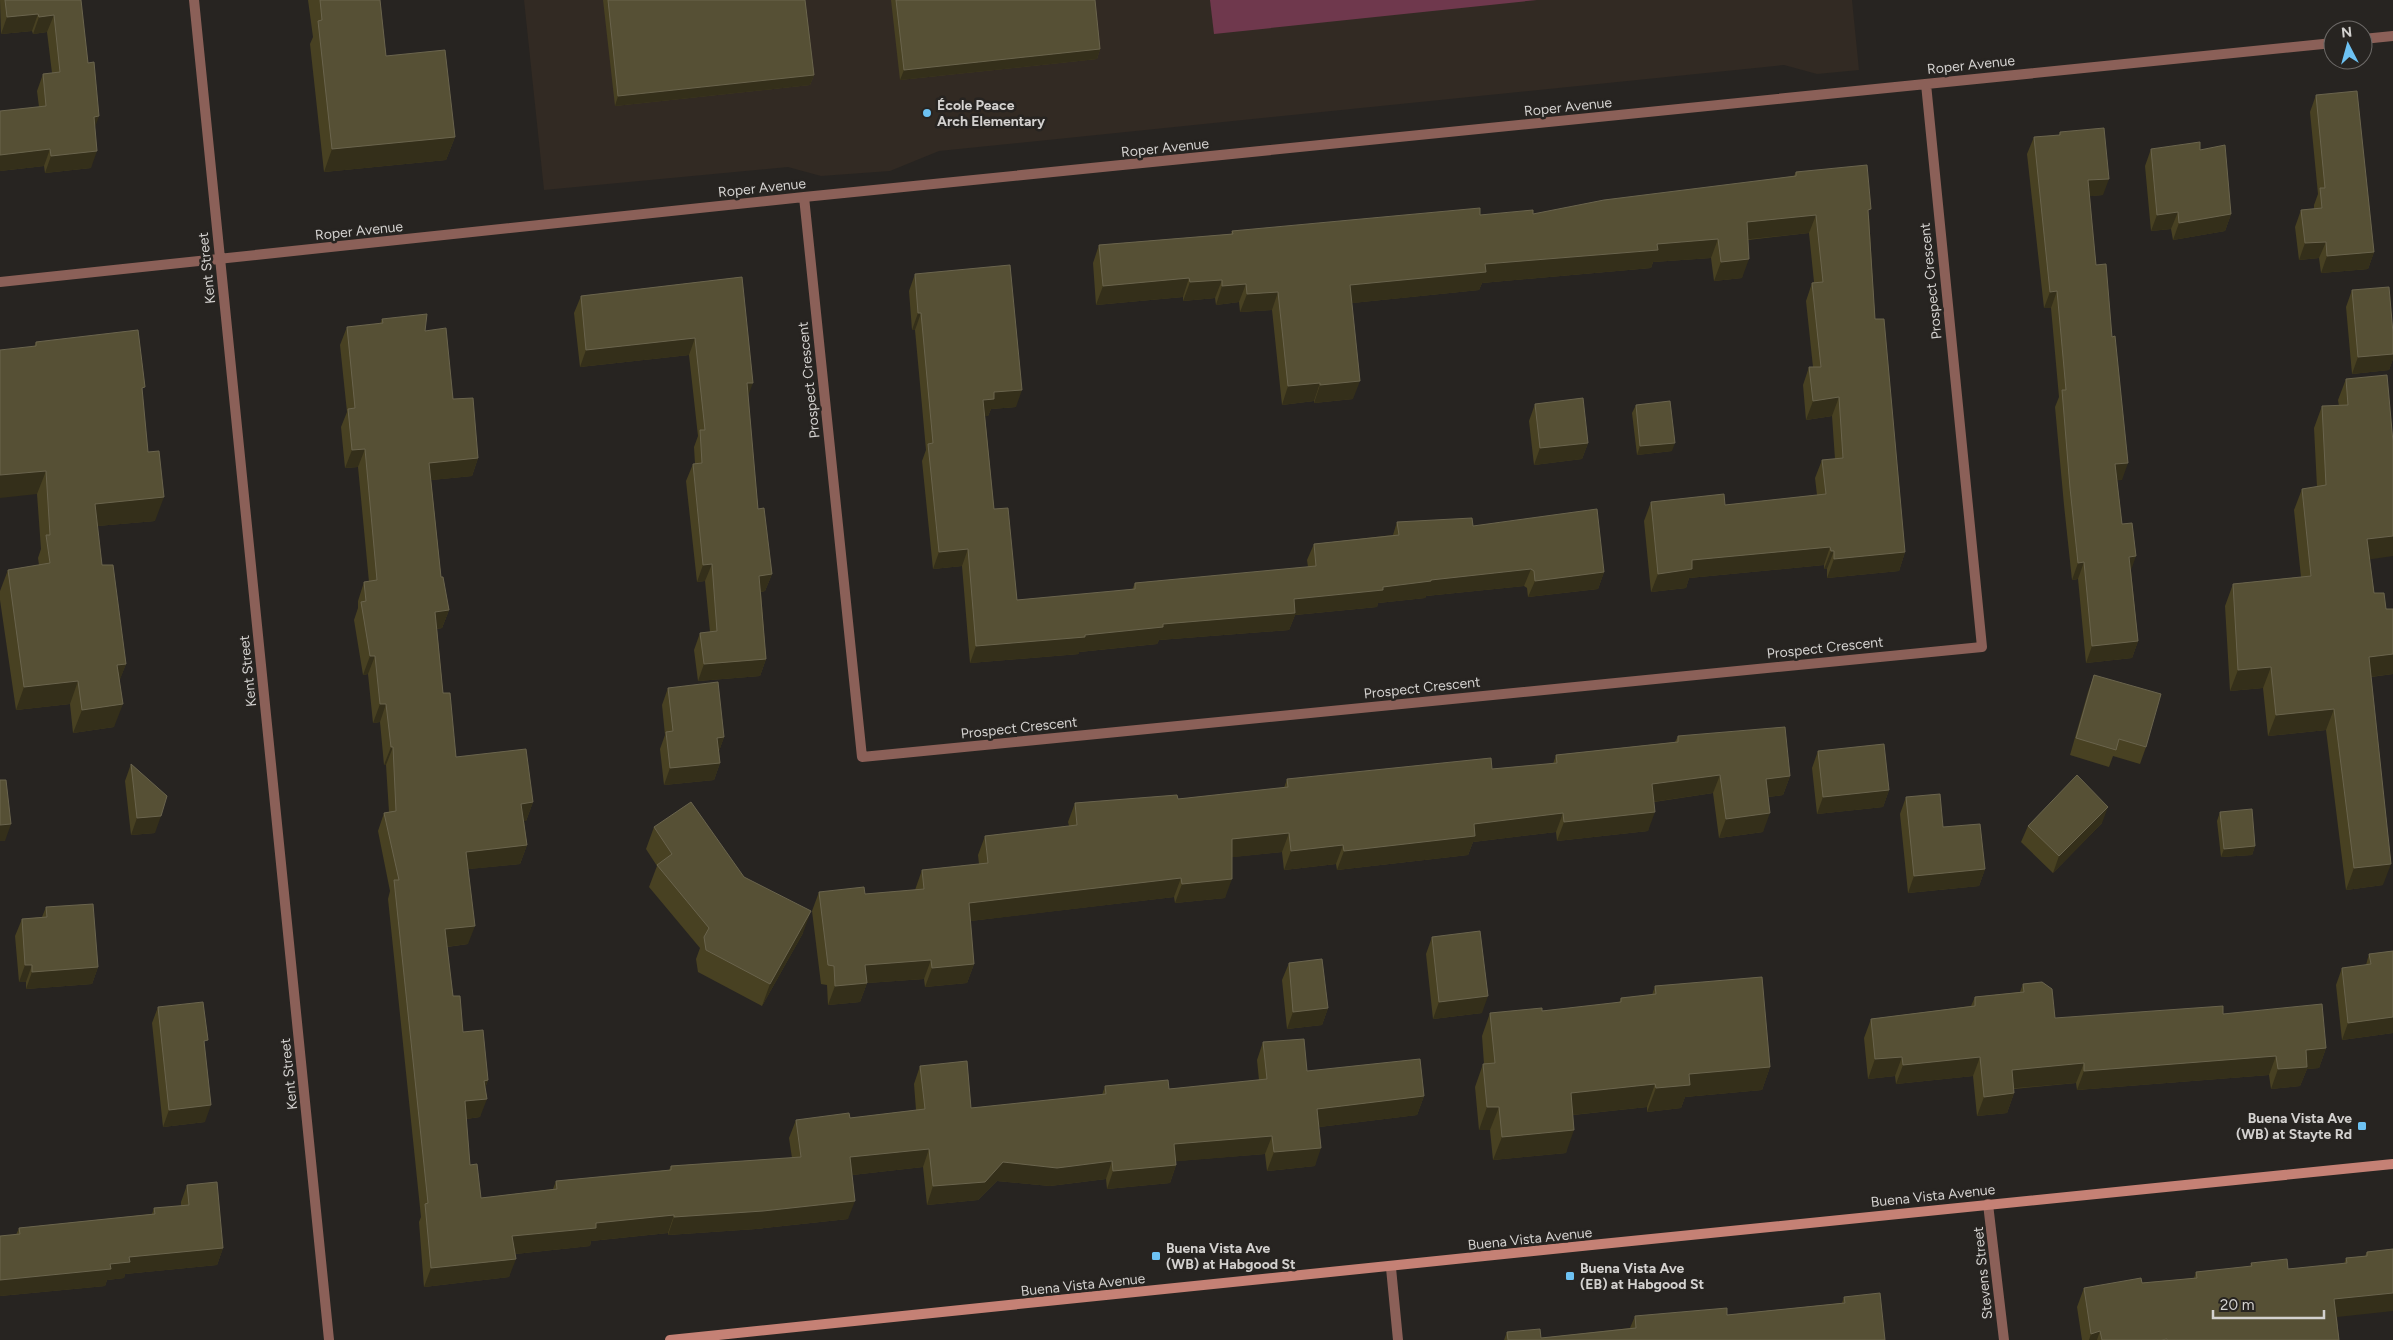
<svg xmlns="http://www.w3.org/2000/svg" width="2393" height="1340" viewBox="0 0 2393 1340" font-family="Figtree,sans-serif">
<style>
.built{fill:#322a23}
.park{fill:#6f384d}
.lines{fill:none;stroke-linecap:round;stroke-linejoin:round}
.street{stroke:#8b6058;stroke-width:10}
.secondary{stroke:#c58175;stroke-width:10}
.wall{fill:#484122}
.shaded-wall{fill:#342f1a}
.building{fill:#565035;stroke:#6a644d}
.poi-dot{fill:#6dc2f3;stroke:#272421;stroke-width:2}
.labels{text-anchor:middle;dominant-baseline:central;stroke-width:5;stroke-linejoin:round;paint-order:stroke}
.street-label{font-size:14px;fill:#d3d1cf;stroke:#272421}
.poi-label{font-size:14px;font-weight:bold;fill:#d3d1cf;stroke:#272421;text-anchor:start}
</style>
<rect width="100%" height="100%" fill="#272421"/>
<!-- built -->
<path class="built" d="M524,0H1852L1859,70L1817,74L1784,65L939,151L890,171L821,176L788,167L544,190Z"/>
<!-- park -->
<path class="park" d="M1210,0H1537L1214,34Z"/>
<g class="lines">
<!-- street -->
<path class="street" d="M194,0L329,1340
M2363,39L2393,36
M804,197L862,757L1982,647L1926,84
M0,282L804,197L2333,43
M1988,1204L2004,1340
M1391,1268L1398,1340"/>
<!-- secondary -->
<path class="secondary" d="M670,1340C1245,1282 1818,1220 2393,1164"/>
</g>
<!-- wall -->
<path class="wall" d="M0,0H81L95,127L91,168L45,173L44,166L0,171V111L39,107L37,91L43,74L52,73L47,32L33,34L32,31L1,34Z
M308,0H380L386,56L455,137L446,160L324,172L310,44L313,37Z
M603,0H805L814,75L810,85L615,106Z
M891,0H1095L1100,49L1097,59L900,80Z
M2316,95L2374,252L2368,269L2321,273L2319,258L2299,260L2295,227L2301,210L2314,209V205L2318,194L2310,112Z
M2060,132L2103,195L2089,196L2096,265L2122,480H2117L2122,524L2131,570L2138,641L2132,658L2086,663L2078,579L2072,580L2064,505L2055,407L2059,397L2051,308H2044L2027,154L2034,137L2059,135Z
M2151,149L2200,150L2231,214L2225,231L2173,240L2171,229L2151,231L2145,166Z
M1796,172L1869,216L1875,319L1905,552L1899,571L1827,578V569H1824V565L1689,578L1686,588L1651,592L1644,521L1651,502L1725,505L1817,495L1815,478L1822,460L1835,459L1832,416L1806,420L1803,385L1809,367H1813L1806,301L1812,283L1814,282L1809,233L1748,240L1742,278L1714,281L1711,258L1653,262L1651,268L1482,283L1479,290L1352,303L1353,399L1314,403V401L1282,405L1272,310L1240,312L1239,302L1216,305L1215,298L1183,301V297L1096,305L1093,263L1099,245L1231,234L1232,231L1480,215L1533,214L1794,176Z
M915,274L1016,407L991,409L988,416H985L994,509L1017,600L1132,590L1135,583L1308,567L1307,560L1314,544L1393,535L1397,522L1473,526L1604,572L1598,589L1528,597L1527,588L1524,586L1426,596L1425,598L1378,603L1377,607L1295,615L1289,630L1159,640L1157,644L1079,652V654L970,663L962,566L933,569L922,461L926,450L920,384L915,330H912L909,291Z
M742,277L748,398L758,509L772,574L765,591L761,592L766,659L760,676L698,681L694,650L700,633L710,632L705,581L697,582L686,481L693,464H695L694,447L698,436L689,355L580,367L574,313L581,296Z
M2352,290L2393,333V359L2389,370L2352,374L2346,307Z
M382,319L425,331L478,458L472,476L431,480L441,577L449,610L442,628L437,629L443,693L456,757L533,802L526,821H524L527,845L520,864L468,869V944L447,947L453,996L463,1032L488,1080L485,1088L480,1117L466,1119L470,1165L481,1198L553,1189L556,1181L669,1170L671,1166L792,1158L789,1138L796,1120L850,1118L916,1110L914,1084L920,1066L971,1108L1102,1095L1105,1086L1169,1089L1259,1080L1257,1060L1263,1042L1307,1071L1424,1096L1417,1115L1319,1127L1315,1166L1267,1171L1265,1154L1176,1161V1165L1170,1183L1107,1189L1106,1179L1050,1186L997,1181L978,1200L927,1205L923,1167L852,1175L848,1219L756,1229L668,1235V1233L591,1241L590,1246L515,1254L509,1277L424,1287L419,1222L421,1217L388,899L390,891L378,831L384,813L389,812L386,765H384L380,722L373,723L368,674L363,675L354,620L358,608V601L364,582H369L358,467L345,468L341,427L347,412L340,345L347,327L380,324Z
M36,342L142,394L155,521L97,526L102,565L126,664L119,681L114,727L73,733L70,704L16,710L0,600V591L8,570L39,565L38,558L41,549L37,494L34,347Z
M2346,379L2374,593L2386,609H2393V674L2371,677L2383,885L2346,890L2326,730L2268,736L2263,688L2230,691L2225,606L2233,584L2301,577L2294,510L2302,489L2317,487L2314,428L2322,406H2339L2338,400Z
M1535,404L1588,443L1582,459L1534,465L1529,421Z
M1636,405L1672,451L1637,455L1632,413Z
M2094,675L2146,747L2140,764L2113,756L2109,767L2070,755L2088,692Z
M668,688L724,737L719,751L720,763L714,780L664,785L660,749L665,735L662,705Z
M1678,736L1790,776L1783,795L1768,797L1763,832L1719,838L1713,793L1654,802L1648,831L1557,841L1556,832L1473,842L1468,855L1337,870L1336,864L1284,870L1282,852L1232,857L1225,898L1175,903L1174,897L970,921L974,964L967,983L925,987L924,979L867,983L860,1002L828,1005L827,985L821,984L812,911L819,892L865,894L915,890L922,870L979,864L978,855L985,836L1069,826L1068,822L1075,803L1178,799L1284,788L1287,779L1492,769L1553,764L1556,755L1675,742Z
M1818,751L1889,790L1883,807L1817,814L1812,768Z
M131,764L155,833L131,835L125,781Z
M1906,797L1943,827L1985,869L1979,886L1908,893L1900,814Z
M2220,812L2255,846L2252,855L2221,857L2217,821Z
M2102,823L2053,873L2021,842L2028,826Z
M654,827L744,877L803,933L762,1006L698,972L696,959L700,948L649,887L657,866L646,849Z
M46,907L98,967L92,984L26,989V982H19L15,936L22,919L42,917Z
M1432,937L1482,1013L1433,1019L1426,954Z
M2393,951V1033L2342,1040L2336,985L2342,968L2366,965L2369,954Z
M1289,963L1328,1008L1322,1025L1287,1029L1282,980Z
M2023,984L2055,1018L2223,1014L2326,1048L2319,1068L2307,1069L2300,1086L2271,1089L2269,1075L2077,1090L2076,1083L2014,1089V1093L2007,1113L1977,1116L1973,1076L1896,1084L1895,1076L1868,1079L1864,1038L1871,1019L1971,1006L1975,997L2020,992Z
M1655,986L1770,1067L1762,1090L1685,1097L1681,1108L1647,1112V1107L1573,1115L1566,1153L1493,1160L1490,1130H1479L1475,1087L1483,1064H1484L1482,1036L1490,1013L1542,1011L1619,1003L1621,998L1652,995Z
M158,1007L205,1047V1122L163,1127L152,1023Z
M187,1185L223,1248L217,1265L125,1274L124,1278L107,1280L105,1286L0,1296V1236L16,1235L19,1228L152,1214L154,1208L181,1206V1202Z
M2393,1249L2337,1317L2339,1340H2082L2077,1307L2084,1288L2194,1278L2196,1272L2250,1267L2251,1263L2288,1269L2344,1264L2346,1258L2365,1256L2367,1252Z
M1844,1297L1885,1340H1504L1507,1332L1541,1338L1630,1328L1635,1316L1727,1315L1842,1303Z"/>
<!-- shaded-wall -->
<path class="shaded-wall" d="M38,14L32,31L1,34L7,17Z
M54,15L47,32L33,34L39,17Z
M1100,49L1097,59L900,80L904,70Z
M814,75L810,85L615,106L618,96Z
M99,116L93,133L94,117Z
M455,137L446,160L324,172L332,149Z
M50,149L44,166L0,171V155Z
M97,151L91,168L45,173L51,156Z
M2109,179L2103,195L2082,197L2088,180Z
M2178,212L2171,229L2151,231L2157,215Z
M2231,214L2225,231L2173,240L2179,223Z
M1816,215L1809,233L1740,240L1747,222Z
M1718,239L1711,258L1653,262L1651,268L1482,283L1479,290L1343,304L1350,285L1485,264L1657,244Z
M2326,242L2319,258L2299,260L2305,243Z
M2374,252L2368,269L2321,273L2327,256Z
M1749,259L1742,278L1714,281L1721,262Z
M1189,278L1183,297L1096,305L1103,286Z
M1222,280L1215,298L1183,301L1190,282Z
M1246,284L1239,302L1216,305L1222,286Z
M2057,291L2051,308H2044L2050,292Z
M1278,292L1272,310L1240,312L1247,294Z
M918,313H921L915,330H912Z
M695,338L689,355L580,367L586,350Z
M2393,354V359L2389,370L2352,374L2358,357Z
M1360,381L1353,399L1314,403L1320,385Z
M747,383H753L747,399Z
M1320,383L1314,401L1282,405L1288,386Z
M1022,390L1016,407L991,409L988,416L977,417L983,400L994,392Z
M1839,397L1832,416L1806,420L1813,401Z
M1588,443L1582,459L1534,465L1540,448Z
M1675,443L1672,451L1637,455L1640,446Z
M365,449L358,467L345,468L352,450Z
M478,458L472,476L422,481L429,463Z
M2128,463L2122,480L2109,481L2115,464Z
M46,471L37,494L0,498V475Z
M164,497L155,521L86,527L95,504Z
M2393,536V556L2359,561L2367,539Z
M1830,547L1824,565L1689,578L1686,588L1651,592L1658,574L1692,560Z
M968,549L962,566L933,569L939,552Z
M1831,551H1834L1827,569H1824Z
M1905,552L1899,571L1827,578L1834,559Z
M2136,556L2130,573L2129,557Z
M2084,562L2078,579L2072,580L2078,563Z
M712,564L705,581L697,582L703,565Z
M1531,569L1524,586L1426,596L1425,598L1378,603L1377,607L1295,615L1289,630L1159,640L1157,644L1079,652V654L970,663L976,646L1163,624L1294,599L1431,580Z
M1604,572L1598,589L1528,597L1535,581Z
M772,574L765,591L753,593L759,576Z
M449,610L442,628L428,630L435,612Z
M2138,641L2132,658L2086,663L2092,646Z
M2393,654V674L2361,678L2369,657Z
M370,656H375L368,674L363,675Z
M766,659L760,676L698,681L704,664Z
M126,664L117,687V665Z
M2271,667L2263,688L2230,691L2238,670Z
M78,681L70,704L16,710L24,687Z
M123,704L114,727L73,733L82,710Z
M380,704H386L380,722L373,723Z
M2334,709L2326,730L2268,736L2276,715Z
M724,737L718,754L717,738Z
M391,747H393L386,765H384Z
M720,763L714,780L664,785L670,768Z
M1720,775L1713,793L1645,803L1652,784Z
M1790,776L1783,795L1759,798L1766,779Z
M1889,790L1883,807L1817,814L1823,797Z
M533,802L526,821L514,822L521,804Z
M2108,807L2102,823L2053,873L2059,856Z
M1655,812L1648,831L1557,841L1564,822Z
M1563,813L1556,832L1473,842L1468,855L1337,870L1344,851L1474,824Z
M1770,813L1763,832L1719,838L1726,819Z
M161,816L155,833L131,835L137,818Z
M11,824L5,841H0V825Z
M1289,833L1282,852L1225,858L1232,839Z
M527,845L520,864L460,870L466,852Z
M1343,845L1336,864L1284,870L1291,851Z
M2255,846L2252,855L2221,857L2224,849Z
M2391,864L2383,885L2346,890L2354,868Z
M1985,869L1979,886L1908,893L1914,876Z
M1181,878L1174,897L962,922L969,903Z
M1232,879L1225,898L1175,903L1182,884Z
M811,911L803,933L762,1006L770,984Z
M475,926L468,944L438,948L445,929Z
M931,960L924,979L867,983L860,1002L828,1005L835,986L865,965Z
M974,964L967,983L925,987L932,968Z
M25,965H32L26,982H19Z
M98,967L92,984L26,989L32,972Z
M1488,996L1482,1013L1433,1019L1439,1002Z
M1328,1008L1322,1025L1287,1029L1293,1012Z
M2393,1017V1033L2342,1040L2348,1023Z
M2326,1048L2319,1068L2307,1069L2300,1086L2271,1089L2278,1069L2306,1050Z
M2276,1056L2269,1075L2077,1090L2084,1071Z
M1902,1057L1895,1076L1868,1079L1875,1059Z
M1980,1057L1973,1076L1896,1084L1903,1065Z
M2084,1063L2076,1083L2005,1089L2012,1070Z
M1770,1067L1762,1090L1685,1097L1681,1108L1647,1112L1656,1088L1689,1074Z
M488,1080L481,1099L484,1081Z
M1655,1084L1647,1107L1562,1116L1571,1093Z
M2014,1093L2007,1113L1977,1116L1984,1097Z
M1424,1096L1417,1115L1311,1128L1317,1109Z
M487,1099L480,1117L458,1120L465,1101Z
M211,1105L205,1122L163,1127L169,1110Z
M1487,1107H1499L1490,1130H1479Z
M1574,1130L1566,1153L1493,1160L1502,1137Z
M1272,1136L1265,1154L1168,1162L1174,1144Z
M1321,1148L1315,1166L1267,1171L1274,1152Z
M929,1149L923,1167L843,1176L850,1157Z
M1112,1161L1106,1179L1050,1186L997,1181L978,1200L927,1205L933,1186L1003,1162Z
M1176,1165L1170,1183L1107,1189L1113,1171Z
M855,1201L848,1219L756,1229L668,1235L674,1217Z
M674,1215L668,1233L591,1241L590,1246L506,1255L512,1236L596,1223Z
M223,1248L217,1265L125,1274L124,1278L107,1280L105,1286L0,1296V1280L110,1264L129,1257Z
M516,1259L509,1277L424,1287L431,1268Z
M2393,1293V1311L2328,1318L2334,1299Z
M2100,1331L2097,1340H2089L2091,1334Z"/>
<!-- building -->
<path class="building" d="M5,0H81L88,63L94,62L99,116L94,117L97,151L51,156L50,149L0,155V111L46,106L43,74L60,72L54,15L39,17L38,14L7,17Z
M320,0H380L386,56L445,50L455,137L332,149L318,21L322,20Z
M608,0H805L814,75L618,96Z
M896,0H1095L1100,49L904,70Z
M2357,91L2374,252L2327,256L2326,242L2305,243L2301,210L2322,208L2320,188H2325L2316,95Z
M2104,128L2109,179L2088,180L2096,265L2106,264L2112,337L2115,336L2128,463L2115,464L2122,524L2132,523L2136,556L2129,557L2138,641L2092,646L2084,562L2078,563L2070,488L2062,390H2066L2057,291L2050,292L2034,137L2060,135V132Z
M2200,142V150L2225,145L2231,214L2179,223L2178,212L2157,215L2151,149Z
M1867,165L1871,209L1868,210L1875,319H1884L1905,552L1834,559V551H1831L1830,547L1692,560V569L1658,574L1651,502L1724,494L1725,505L1826,494L1822,460L1843,458L1839,397L1813,401L1809,367H1821L1812,283L1823,282L1816,215L1747,222L1749,259L1721,262L1718,239L1657,244L1658,250L1485,264L1486,272L1350,285L1360,381L1320,385V383L1288,386L1278,292L1247,294L1246,284L1222,286V280L1190,282L1189,278L1103,286L1099,245L1233,234L1232,231L1480,208V215L1533,210V214L1604,200L1796,176V172Z
M1010,265L1022,390L994,392V399L983,400L994,509L1008,508L1017,600L1135,589V583L1316,566L1314,544L1399,535L1397,522L1472,518L1473,526L1597,509L1604,572L1535,581L1534,571L1531,569L1431,580V581L1383,587V590L1294,599L1295,613L1163,624V627L1085,635V637L976,646L968,549L939,552L928,444L933,443L926,367L921,313H918L915,274Z
M742,277L753,383H747L758,509L764,508L772,574L759,576L766,659L704,664L700,633L717,631L712,564L703,565L693,464L702,463L700,430H705L695,338L586,350L581,296Z
M2389,287L2393,333V354L2358,357L2352,290Z
M427,314L425,331L446,328L453,399L473,398L478,458L429,463L441,577H443L449,610L435,612L443,693H450L456,757L526,749L533,802L521,804L527,845L466,852L475,926L445,929L453,996H460L463,1032L483,1030L488,1080L484,1081L487,1099L465,1101L470,1165L477,1164L481,1198L557,1189L556,1181L671,1170V1166L801,1157L796,1120L849,1113L850,1118L925,1109L920,1066L967,1061L971,1108L1106,1094L1105,1086L1168,1080L1169,1089L1267,1079L1263,1042L1304,1039L1307,1071L1420,1059L1424,1096L1317,1109L1321,1148L1274,1152L1272,1136L1174,1144L1176,1165L1113,1171L1112,1161L1057,1168L1003,1162L985,1182L933,1186L929,1149L850,1157L855,1201L763,1211L674,1217V1215L596,1223V1228L512,1236L516,1259L431,1268L425,1204L428,1203L394,880H399L384,813L396,811L393,747H391L386,704H380L375,656H370L361,602L366,601L364,582L377,580L365,449L352,450L348,409L355,408L347,327L383,323L382,319Z
M138,330L145,387L142,388L148,452L159,451L164,497L95,504L102,565H113L126,664L117,665L123,704L82,710L78,681L24,687L8,570L50,563L46,535H50L46,471L0,475V350L36,346V342Z
M2387,375L2393,442V536L2367,539L2374,593H2384L2386,609H2393V654L2369,657L2391,864L2354,868L2334,709L2276,715L2271,667L2238,670L2233,584L2311,576L2302,489L2326,485L2322,406L2348,405L2346,379Z
M1583,398L1588,443L1540,448L1535,404Z
M1670,401L1675,443L1640,446L1636,405Z
M2094,675L2161,694L2146,747L2119,739L2116,750L2076,738Z
M718,682L724,737L717,738L720,763L670,768L666,732L673,731L668,688Z
M1785,727L1790,776L1766,779L1770,813L1726,819L1720,775L1652,784L1655,812L1564,822L1563,813L1474,824L1475,836L1344,851L1343,845L1291,851L1289,833L1232,839V879L1182,884L1181,878L969,903L974,964L932,968L931,960L865,965L867,983L835,986L834,966L828,965L819,892L864,887L865,894L924,889L922,870L988,863L985,836L1077,825L1075,803L1177,795L1178,799L1288,787L1287,779L1491,758L1492,769L1557,763L1556,755L1678,742V736Z
M1884,744L1889,790L1823,797L1818,751Z
M131,764L167,796L161,816L137,818Z
M2077,775L2108,807L2059,856L2028,826Z
M0,780H6L11,824L0,825Z
M1940,794L1943,827L1980,824L1985,869L1914,876L1906,797Z
M691,802L744,877L811,911L770,984L706,950L704,937L709,928L657,865L672,854L654,827Z
M2252,809L2255,846L2224,849L2220,812Z
M93,904L98,967L32,972V965H25L22,919L47,917L46,907Z
M1480,931L1488,996L1439,1002L1432,937Z
M2393,951V1017L2348,1023L2342,968L2371,964L2369,954Z
M1322,959L1328,1008L1293,1012L1289,963Z
M1762,977L1770,1067L1689,1074L1690,1085L1656,1088L1655,1084L1571,1093L1574,1130L1502,1137L1499,1107H1487L1483,1064L1495,1063L1490,1013L1542,1008V1011L1621,1002V998L1656,994L1655,986Z
M2042,982L2052,989L2055,1018L2223,1006V1014L2322,1004L2326,1048L2306,1050L2307,1067L2278,1069L2276,1056L2084,1071V1063L2012,1070L2014,1093L1984,1097L1980,1057L1903,1065L1902,1057L1875,1059L1871,1019L1975,1006V997L2024,992L2023,984Z
M203,1002L208,1040L204,1041L211,1105L169,1110L158,1007Z
M217,1182L223,1248L129,1257L130,1262L110,1264L111,1269L0,1280V1236L20,1234L19,1228L155,1214L154,1208L189,1205L187,1185Z
M2393,1249V1293L2334,1299L2339,1340H2167V1339L2161,1340H2102L2100,1331L2091,1334L2084,1288L2141,1278L2142,1283L2197,1278L2196,1272L2252,1266L2251,1263L2287,1259L2288,1269L2347,1263L2346,1258L2367,1256V1252Z
M1880,1293L1885,1340H1508L1507,1332L1540,1329L1541,1338L1636,1328L1635,1316L1727,1308V1315L1845,1303L1844,1297Z"/>
<!-- markers -->
<g class="poi-dot">
<circle cx="927" cy="113" r="5"/>
<rect x="2357" y="1121" width="10" height="10" rx="2.5"/>
<rect x="1151" y="1251" width="10" height="10" rx="2.5"/>
<rect x="1565" y="1271" width="10" height="10" rx="2.5"/>
</g>
<g class="labels">
<!-- street labels -->
<g class="street-label">
<text transform="translate(1971 65) rotate(-6)">Roper Avenue</text>
<text transform="translate(1568 107) rotate(-6)">Roper Avenue</text>
<text transform="translate(1165 148) rotate(-6)">Roper Avenue</text>
<text transform="translate(762 188) rotate(-6)">Roper Avenue</text>
<text transform="translate(359 231) rotate(-6)">Roper Avenue</text>
<text transform="translate(207 268) rotate(-96)">Kent Street</text>
<text transform="translate(1931 281) rotate(-96)">Prospect Crescent</text>
<text transform="translate(809 380) rotate(-96)">Prospect Crescent</text>
<text transform="translate(1825 648) rotate(-6)">Prospect Crescent</text>
<text transform="translate(248 671) rotate(-96)">Kent Street</text>
<text transform="translate(1422 688) rotate(-6)">Prospect Crescent</text>
<text transform="translate(1019 728) rotate(-6)">Prospect Crescent</text>
<text transform="translate(289 1074) rotate(-96)">Kent Street</text>
<text transform="translate(1933 1196) rotate(-6)">Buena Vista Avenue</text>
<text transform="translate(1530 1239) rotate(-6)">Buena Vista Avenue</text>
<text transform="translate(1983 1273) rotate(-96)">Stevens Street</text>
<text transform="translate(1083 1285) rotate(-6)">Buena Vista Avenue</text>
</g>
<!-- poi labels -->
<g class="poi-label">
<text x="937" y="105">École Peace<tspan x="937" dy="16">Arch Elementary</tspan></text>
<text x="2352" y="1118" text-anchor="end">Buena Vista Ave<tspan x="2352" dy="16">(WB) at Stayte Rd</tspan></text>
<text x="1166" y="1248">Buena Vista Ave<tspan x="1166" dy="16">(WB) at Habgood St</tspan></text>
<text x="1580" y="1268">Buena Vista Ave<tspan x="1580" dy="16">(EB) at Habgood St</tspan></text>
</g>
</g>
<!-- north arrow -->
<g transform="translate(2348 45) rotate(354)"><circle r="24" fill="#272421" stroke="#6c6967"/>
<path d="M0-4L9 19L0 12L-9 19Z" fill="#6dc2f3"/>
<text y="-8" font-size="14" font-weight="bold" text-anchor="middle" fill="#d3d1cf">N</text>
</g>
<!-- scale -->
<path d="M2213 1310v8h111v-8" fill="none" stroke="#d3d1cf" stroke-width="2.5"/>
<text x="2220" y="1310" font-size="15" fill="#d3d1cf" stroke="#272421" stroke-width="4" paint-order="stroke">20 m</text>
</svg>
